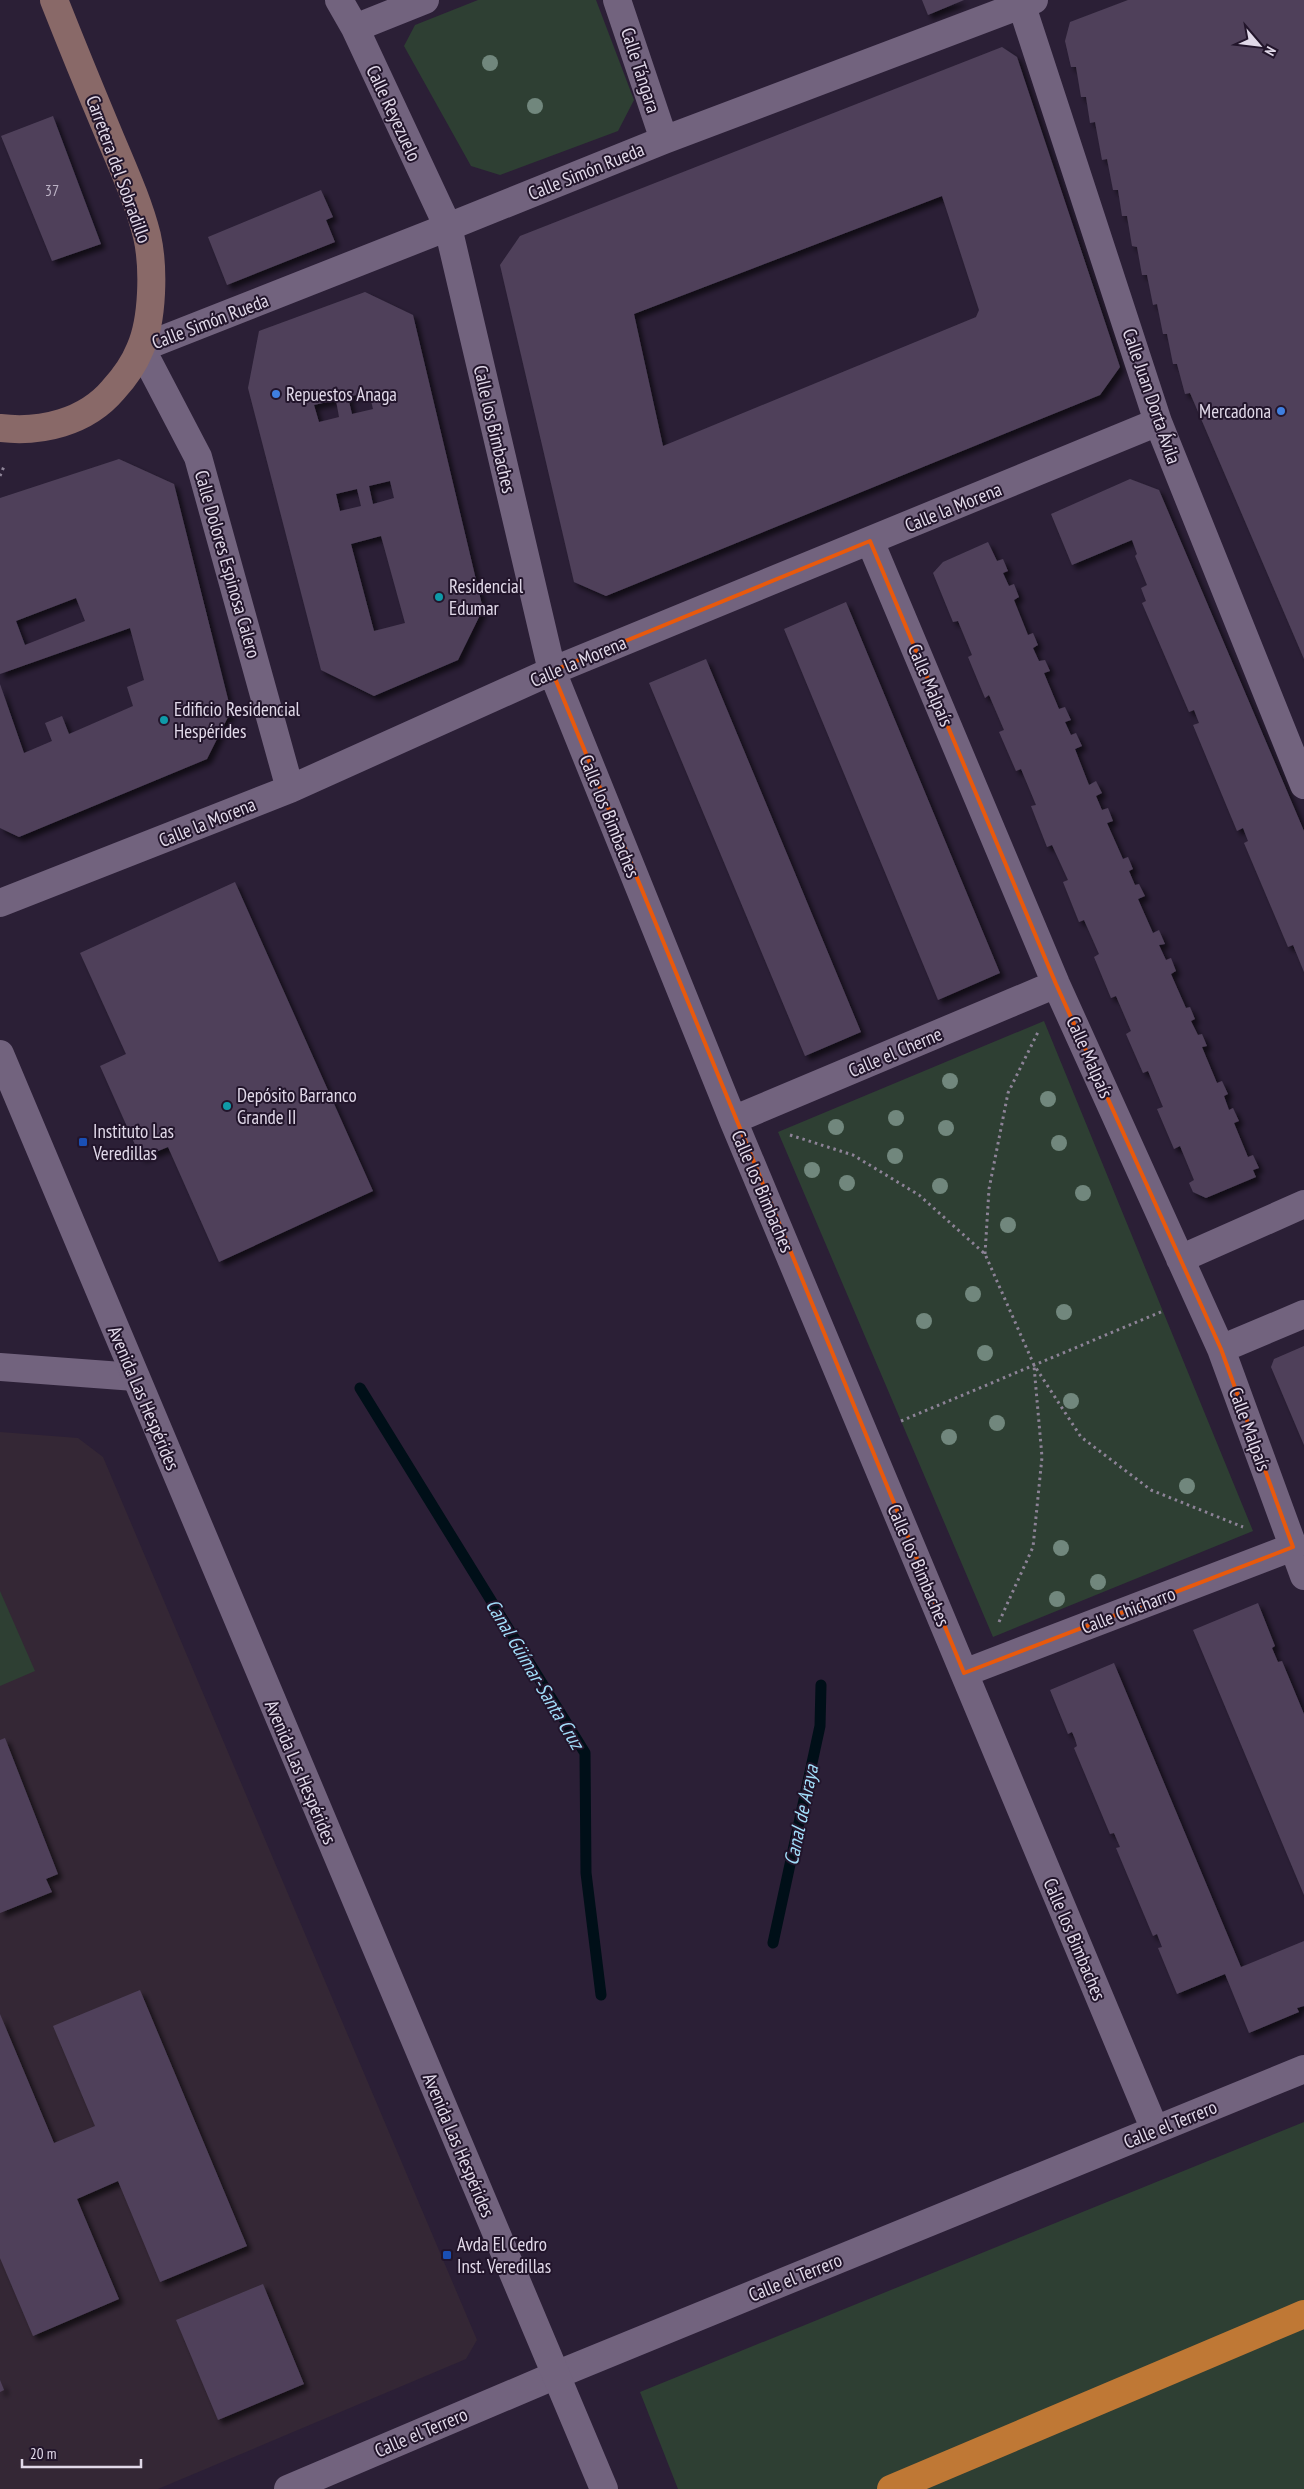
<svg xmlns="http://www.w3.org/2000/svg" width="1304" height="2489" viewBox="0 0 1304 2489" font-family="'PT Sans Narrow',sans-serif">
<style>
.education{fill:#342735}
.green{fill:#2e3f33}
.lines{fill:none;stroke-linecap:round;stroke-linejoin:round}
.stream{stroke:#000f18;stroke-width:11}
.building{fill:#4f415a;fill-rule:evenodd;filter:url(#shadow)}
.path{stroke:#8d8397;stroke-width:3;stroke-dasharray:2.5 4;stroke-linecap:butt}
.minor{stroke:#72637e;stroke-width:28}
.tertiary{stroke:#72637e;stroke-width:28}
.secondary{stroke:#896968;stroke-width:28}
.motorway{stroke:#bf7835;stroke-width:28}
.tree{fill:#71877d}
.marked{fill:none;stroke:#e8590c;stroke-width:4;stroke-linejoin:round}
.shop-dot{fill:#3f7fe0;stroke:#22152b;stroke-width:2}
.culture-dot{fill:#0f9aa8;stroke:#22152b;stroke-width:2}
.transit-dot{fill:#1a4fb4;stroke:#22152b;stroke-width:2}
.labels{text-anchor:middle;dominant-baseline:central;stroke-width:4;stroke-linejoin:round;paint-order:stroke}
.number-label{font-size:16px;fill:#bcb3c5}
.street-label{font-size:19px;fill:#e1d9e9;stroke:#22152b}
.poi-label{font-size:19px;fill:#e1d9e9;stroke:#22152b;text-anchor:start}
.water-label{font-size:20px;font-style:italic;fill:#a1ddf9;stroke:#22152b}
</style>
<defs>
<filter id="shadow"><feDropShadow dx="4.5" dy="4.5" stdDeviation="2.5" flood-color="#0009"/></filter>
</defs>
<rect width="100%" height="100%" fill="#2b1f36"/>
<!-- education -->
<path class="education" d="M0,1432L78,1438L103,1457L477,2340L466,2359L158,2489H0Z"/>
<!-- green -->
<path class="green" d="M478,0H596L634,100L618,131L500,175L471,166L404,46L415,25Z
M1044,1021L1253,1531L993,1637L778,1132Z
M0,1591L35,1671L0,1686Z
M1304,2122V2489H678L640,2392Z"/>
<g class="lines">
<!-- stream -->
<path class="stream" d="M360,1388L585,1753L586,1873L601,1995
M773,1943L820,1726L821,1685"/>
</g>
<!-- building -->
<path class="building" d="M922,0H964L928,15Z
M1128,0H1304V659L1190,393L1185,394L1177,364H1173L1167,334H1163L1157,304L1153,305L1147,275H1142L1137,247L1132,246L1127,216H1122L1118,190H1113L1107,159L1102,160L1095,122L1090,123L1086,97H1081L1076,67H1071L1065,41L1070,22Z
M1002,47L1017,57L1120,367L1100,395L606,596L574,582L500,265L520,236ZM942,196L979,310L976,317L663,446L634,314Z
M53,116L101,244L52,261L1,136Z
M321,190L333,217L326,220L335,242L227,285L208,237Z
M365,292L413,315L483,609L458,660L374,696L321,670L248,388L259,331ZM369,392L373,409L352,414L348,397ZM336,400L339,417L319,422L314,405ZM390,481L394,498L373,504L369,486ZM357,489L361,506L340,511L336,494ZM381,536L405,623L374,631L351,544Z
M119,459L174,484L231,711L207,759L19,837L0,828V684L24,753L52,741L45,723L62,716L69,734L133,706L127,687L144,680L130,628L0,674V498ZM76,598L85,621L25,645L16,621Z
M1130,479L1159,490L1304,831V972L1293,945L1288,947L1244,843L1248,841L1243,828L1237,831L1193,725L1199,723L1194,710L1189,712L1142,603L1146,601L1141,588L1147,585L1135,556L1137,554L1132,540L1072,565L1051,514Z
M988,542L997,561L1003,559L1008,571L1003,573L1009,586L1014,584L1019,597L1014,600L1028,635L1033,633L1038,645L1033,648L1039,661L1045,660L1050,671L1044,673L1059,709L1065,707L1071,720L1065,722L1071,735L1076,733L1082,746L1075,749L1089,785L1096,781L1102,793L1096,796L1102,810L1108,808L1113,821L1107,823L1123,859L1128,857L1133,869L1129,871L1135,885L1139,884L1145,896L1138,899L1153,933L1159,930L1165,944L1159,945L1166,960L1171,958L1176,971L1171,974L1186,1008L1190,1007L1195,1019L1191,1021L1198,1035L1202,1034L1207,1046L1202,1047L1217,1083L1222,1081L1228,1094L1224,1096L1229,1110L1233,1108L1239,1121L1234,1123L1248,1157L1253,1155L1259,1168L1253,1170L1256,1177L1206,1198L1193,1192L1189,1183L1194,1180L1180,1146L1174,1149L1157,1109L1163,1107L1148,1071L1143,1073L1126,1034L1131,1031L1116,996L1111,998L1094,957L1099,954L1084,920L1079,922L1063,882L1068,880L1052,845L1047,847L1031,806L1036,805L1021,769L1016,771L999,732L1004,730L989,695L985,698L968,657L972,655L958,621L953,622L933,573L943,562Z
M846,602L1000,973L938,1000L784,629Z
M706,659L861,1032L805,1056L649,683Z
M235,882L373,1191L219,1262L168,1147L141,1158L100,1066L126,1054L80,953Z
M1304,1346V1445L1271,1367L1274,1359Z
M1258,1603L1275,1646L1272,1648L1278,1662L1282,1661L1304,1714V1895L1193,1630Z
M1114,1663L1241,1967L1304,1941V2006L1297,2008L1299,2012L1249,2033L1225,1974L1177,1994L1158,1948L1162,1947L1157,1934L1153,1936L1116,1848L1120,1847L1114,1833L1110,1834L1074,1748L1077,1746L1075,1739L1072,1732L1068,1734L1050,1690Z
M5,1738L58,1874L46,1879L52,1892L0,1913V1740Z
M140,1990L247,2246L160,2282L118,2181L77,2199L119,2299L33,2336L0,2258V2014L54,2143L95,2126L53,2026Z
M263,2284L304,2384L218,2420L176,2320Z
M0,2380L4,2390L0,2392Z"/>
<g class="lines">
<!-- path -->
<path class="path" d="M0,476L5,464
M790,1135L853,1155L919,1195L985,1254L1034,1365L1081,1437L1151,1490L1243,1527
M985,1254L989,1189L1008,1093L1039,1030
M901,1421L1163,1311
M999,1622L1033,1547L1042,1457L1034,1366"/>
<!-- minor -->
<path class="minor" d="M339,0L355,28L448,227L552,671L733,1120L1155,2130
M617,0L664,140
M1020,0L1158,422L1304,785
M355,28L425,0
M870,541L1056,984L1221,1349L1304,1576
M290,789L198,457L141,348L448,227L664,140L1034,0
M0,903L290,789L552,671L1158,422
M733,1120L1056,984
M1180,1259L1304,1204
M1221,1349L1304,1314
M0,1367L135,1377
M964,1673L1293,1547
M288,2489L556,2375L1304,2069"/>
<!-- tertiary -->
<path class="tertiary" d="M0,1054L604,2489"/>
<!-- secondary -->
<path class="secondary" d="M0,428C41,433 86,422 113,390C124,378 134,364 140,349C153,320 154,267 147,236C138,200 121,164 107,130C89,87 71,43 54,0"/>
<!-- motorway -->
<path class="motorway" d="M891,2489L1304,2314"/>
</g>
<!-- trees -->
<g class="tree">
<circle cx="490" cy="63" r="8"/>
<circle cx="535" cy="106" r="8"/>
<circle cx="950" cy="1081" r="8"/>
<circle cx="1048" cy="1099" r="8"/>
<circle cx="896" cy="1118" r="8"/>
<circle cx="836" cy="1127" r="8"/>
<circle cx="946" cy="1128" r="8"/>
<circle cx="1059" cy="1143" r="8"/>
<circle cx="895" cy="1156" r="8"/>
<circle cx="812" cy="1170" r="8"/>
<circle cx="847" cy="1183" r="8"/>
<circle cx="940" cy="1186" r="8"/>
<circle cx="1083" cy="1193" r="8"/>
<circle cx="1008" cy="1225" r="8"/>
<circle cx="973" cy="1294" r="8"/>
<circle cx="1064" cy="1312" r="8"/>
<circle cx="924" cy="1321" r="8"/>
<circle cx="985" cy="1353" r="8"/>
<circle cx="1071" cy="1401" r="8"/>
<circle cx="997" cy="1423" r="8"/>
<circle cx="949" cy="1437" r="8"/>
<circle cx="1187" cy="1486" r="8"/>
<circle cx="1061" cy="1548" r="8"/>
<circle cx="1098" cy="1582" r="8"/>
<circle cx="1057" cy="1599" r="8"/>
</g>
<!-- marked area -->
<path class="marked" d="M870,541L1056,984L1221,1349L1293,1547L964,1673L552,671Z"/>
<!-- markers -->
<g class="shop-dot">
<circle cx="276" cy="394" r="5"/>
<circle cx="1281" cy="411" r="5"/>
</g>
<g class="culture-dot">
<circle cx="439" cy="597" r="5"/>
<circle cx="164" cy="720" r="5"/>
<circle cx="227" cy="1106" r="5"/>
</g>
<g class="transit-dot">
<rect x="78" y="1137" width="10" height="10" rx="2.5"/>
<rect x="442" y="2250" width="10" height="10" rx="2.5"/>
</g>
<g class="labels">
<!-- number labels -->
<g class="number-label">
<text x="52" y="190">37</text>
</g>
<!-- street labels -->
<g class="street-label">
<text transform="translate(641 70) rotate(72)">Calle Tángara</text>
<text transform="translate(394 113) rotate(65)">Calle Reyezuelo</text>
<text transform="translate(119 169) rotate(70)">Carretera del Sobradillo</text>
<text transform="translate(586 171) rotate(-22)">Calle Simón Rueda</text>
<text transform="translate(210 321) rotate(-21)">Calle Simón Rueda</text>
<text transform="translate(1152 396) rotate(71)">Calle Juan Dorta Ávila</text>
<text transform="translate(495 429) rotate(77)">Calle los Bimbaches</text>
<text transform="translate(953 507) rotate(-22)">Calle la Morena</text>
<text transform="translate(228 564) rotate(74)">Calle Dolores Espinosa Calero</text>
<text transform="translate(578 661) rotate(-23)">Calle la Morena</text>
<text transform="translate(931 685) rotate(67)">Calle Malpaís</text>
<text transform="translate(610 816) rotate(68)">Calle los Bimbaches</text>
<text transform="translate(207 822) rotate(-22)">Calle la Morena</text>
<text transform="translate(895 1052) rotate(-23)">Calle el Cherne</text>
<text transform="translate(1090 1057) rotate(66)">Calle Malpaís</text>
<text transform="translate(763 1191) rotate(67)">Calle los Bimbaches</text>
<text transform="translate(144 1398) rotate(67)">Avenida Las Hespérides</text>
<text transform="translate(1250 1429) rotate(70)">Calle Malpaís</text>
<text transform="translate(919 1565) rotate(67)">Calle los Bimbaches</text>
<text transform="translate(1128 1610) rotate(-21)">Calle Chicharro</text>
<text transform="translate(301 1772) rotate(67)">Avenida Las Hespérides</text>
<text transform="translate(1075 1939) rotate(67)">Calle los Bimbaches</text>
<text transform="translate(1170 2124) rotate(-22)">Calle el Terrero</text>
<text transform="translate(459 2145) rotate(67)">Avenida Las Hespérides</text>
<text transform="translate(795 2277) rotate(-22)">Calle el Terrero</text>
<text transform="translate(421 2432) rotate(-23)">Calle el Terrero</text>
</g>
<!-- poi labels -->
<g class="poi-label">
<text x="286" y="394">Repuestos Anaga</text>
<text x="1271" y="411" text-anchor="end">Mercadona</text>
<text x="449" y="586">Residencial<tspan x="449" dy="22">Edumar</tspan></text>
<text x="174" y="709">Edificio Residencial<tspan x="174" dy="22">Hespérides</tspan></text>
<text x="237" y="1095">Depósito Barranco<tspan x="237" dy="22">Grande II</tspan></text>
<text x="93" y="1131">Instituto Las<tspan x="93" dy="22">Veredillas</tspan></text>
<text x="457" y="2244">Avda El Cedro<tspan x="457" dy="22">Inst. Veredillas</tspan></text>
</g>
<!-- water labels -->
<g class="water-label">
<text transform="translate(535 1674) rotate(59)">Canal Güímar-Santa Cruz</text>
<text transform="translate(801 1815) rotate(-78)">Canal de Araya</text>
</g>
</g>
<!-- north arrow -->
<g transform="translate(1259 45) rotate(118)" stroke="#22152b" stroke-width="4" paint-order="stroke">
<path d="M0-4L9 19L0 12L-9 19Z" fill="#e1d9e9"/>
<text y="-8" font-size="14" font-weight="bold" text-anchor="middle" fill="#e1d9e9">N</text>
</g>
<!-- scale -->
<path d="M22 2459v8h119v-8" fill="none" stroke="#e1d9e9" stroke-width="2.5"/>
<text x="30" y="2459" font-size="15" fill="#e1d9e9" stroke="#22152b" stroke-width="4" paint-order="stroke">20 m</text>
</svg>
